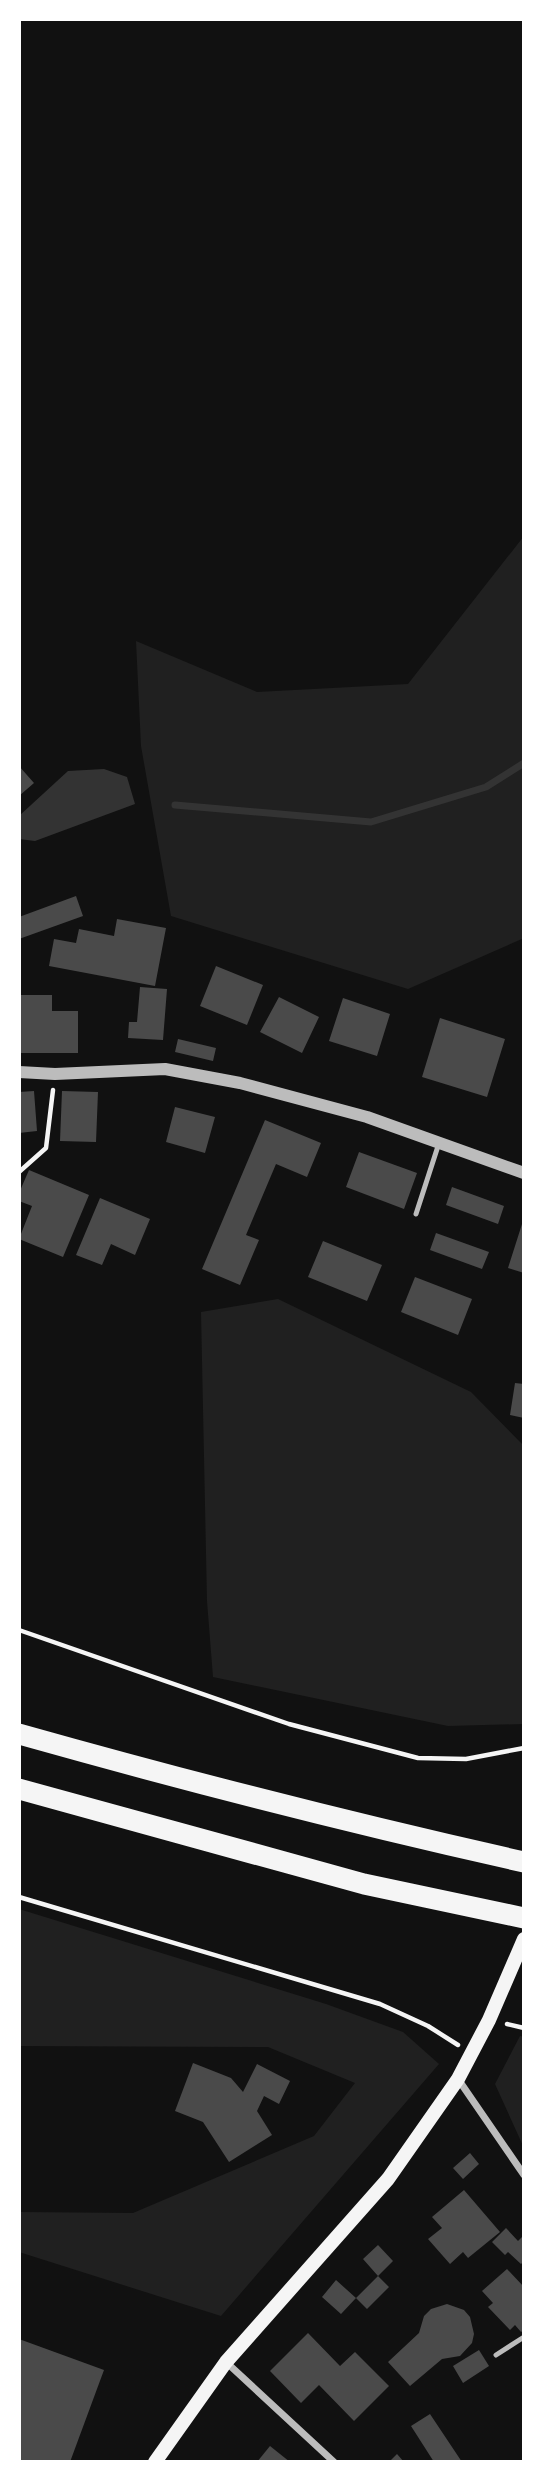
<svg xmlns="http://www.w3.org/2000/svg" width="543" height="2481" viewBox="0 0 543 2481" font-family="'Fira Sans Condensed',sans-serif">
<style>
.green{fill:#202020}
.water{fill:#333}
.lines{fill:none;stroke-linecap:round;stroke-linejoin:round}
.stream{stroke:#333;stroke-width:7}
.building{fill:#4a4a4a}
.path{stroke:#f5f5f5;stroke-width:4.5}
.service{stroke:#bcbcbc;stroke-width:5}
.minor{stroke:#bcbcbc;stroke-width:7}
.tertiary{stroke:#bcbcbc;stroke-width:12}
.secondary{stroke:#f5f5f5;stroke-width:14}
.motorway{stroke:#f5f5f5;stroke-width:21}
</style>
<rect width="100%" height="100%" fill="#111"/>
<!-- green -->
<path class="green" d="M524,536V938L408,989L171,916L141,746L136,641L257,692L408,684Z
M278,1299L471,1392L524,1446V1724L448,1726L213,1677L207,1601L201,1312Z
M19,1909L326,2004L403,2032L439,2064L221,2316L19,2252V2212L133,2213L314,2136L355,2083L268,2047L19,2046Z
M520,2036L524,2037V2148L495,2084Z"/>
<!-- water -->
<path class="water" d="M104,769L127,777L135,804L35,841L19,839V816L68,771Z"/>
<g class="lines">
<!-- stream -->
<path class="stream" d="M175,805L371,822L486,787L524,763"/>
</g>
<!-- building -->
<path class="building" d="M19,766L34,783L19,796Z
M76,896L83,916L19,939V917Z
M117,919L166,928L155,986L49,966L54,939L76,943L79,929L114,936Z
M216,966L263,985L247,1025L200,1006Z
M140,987L167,989L163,1040L128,1038L129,1022H137Z
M19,995H52V1011H78V1053H19Z
M279,997L319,1017L302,1053L260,1032Z
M343,998L390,1014L377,1056L329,1041Z
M440,1018L505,1039L487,1097L422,1077Z
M178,1039L216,1048L213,1061L175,1052Z
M34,1091L37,1131L19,1133V1092Z
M62,1091L98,1092L96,1142L60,1141Z
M175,1107L215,1117L205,1153L166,1142Z
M265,1120L321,1143L307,1177L276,1164L246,1235L259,1240L240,1285L202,1269Z
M359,1152L417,1173L404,1209L346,1187Z
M29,1170L89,1195L63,1257L19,1239L32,1206L19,1201V1193Z
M452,1187L504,1206L498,1224L446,1205Z
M100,1198L150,1219L135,1255L111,1244L102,1265L76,1255Z
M522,1224H524V1273L508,1268Z
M436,1233L489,1252L482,1269L430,1250Z
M323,1241L382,1265L367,1301L308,1277Z
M415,1277L472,1299L458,1335L401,1312Z
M515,1383L524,1384V1418L510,1415Z
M193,2063L231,2078L243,2092L257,2064L290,2081L279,2104L264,2096L257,2111L272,2135L229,2162L203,2122L175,2111Z
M470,2153L479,2164L463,2179L453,2168Z
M464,2190L500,2232L468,2258L463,2252L450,2264L428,2239L442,2228L432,2217Z
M506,2228L518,2241L522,2237L524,2239V2261L521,2264L508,2252L505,2255L492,2242Z
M378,2245L393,2261L378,2276L363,2259Z
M507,2269L524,2287V2330L521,2332L515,2325L510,2330L488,2307L493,2303L482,2291Z
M378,2276L389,2287L367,2309L356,2298L341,2314L322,2297L336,2280L356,2298Z
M447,2304L464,2310L470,2317L474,2334L472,2343L460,2356L442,2359L410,2386L388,2362L419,2333L424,2316L431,2309Z
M308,2333L340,2366L355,2352L389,2386L354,2421L319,2385L301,2403L270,2371Z
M19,2339L104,2370L70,2462H19Z
M479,2350L489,2366L463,2383L453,2366Z
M430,2414L462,2462H434L411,2426Z
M270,2446L290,2462H257Z
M397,2454L404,2462H389Z"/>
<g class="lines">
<!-- path -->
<path class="path" d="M19,1172L46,1148L53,1090
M19,1630L289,1724L418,1758L466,1759L524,1748
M19,1897L380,2004L428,2026L458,2045
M507,2024L524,2028"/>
<!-- service -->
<path class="service" d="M416,1214L439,1143
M496,2355L524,2337"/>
<!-- minor -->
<path class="minor" d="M458,2079L524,2175
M226,2362L334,2462"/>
<!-- tertiary -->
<path class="tertiary" d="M19,1072L55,1074L165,1069L240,1083L367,1117L524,1173"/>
<!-- secondary -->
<path class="secondary" d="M155,2462L226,2362L388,2179L458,2079L489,2020L524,1939"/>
<!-- motorway -->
<path class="motorway" d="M19,1734C186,1781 354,1824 524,1862
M19,1789L364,1884L524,1918"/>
</g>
<!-- border -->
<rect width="543" height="2481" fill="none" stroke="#ffffff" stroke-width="42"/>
</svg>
